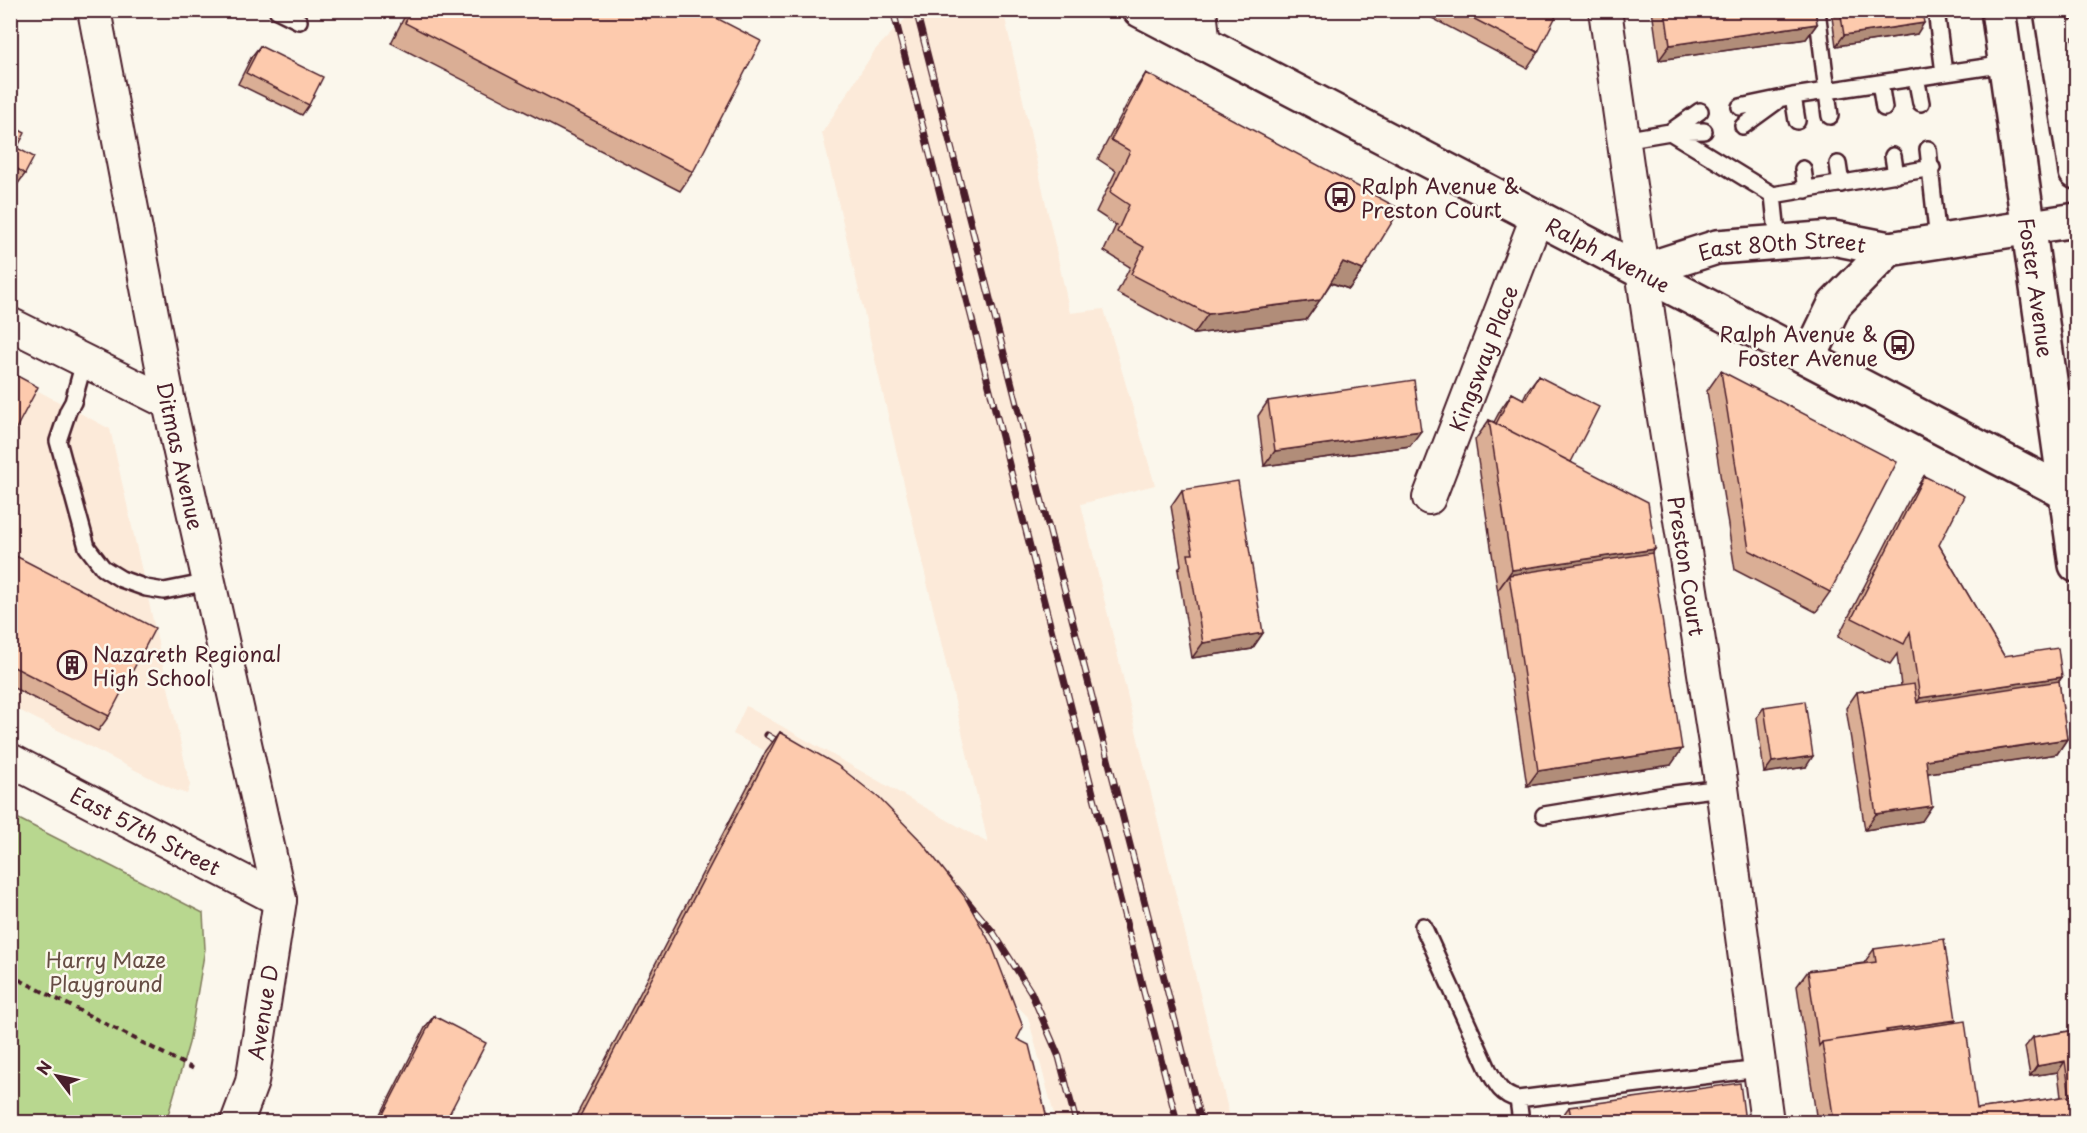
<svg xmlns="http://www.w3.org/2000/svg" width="2087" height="1133" viewBox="0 0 2087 1133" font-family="'Playpen Sans',sans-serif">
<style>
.built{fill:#fcead9}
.green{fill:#b8d78f;stroke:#817b5d;stroke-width:1.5}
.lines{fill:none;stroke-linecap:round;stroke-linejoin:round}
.lane-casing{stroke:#4a1f2b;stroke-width:20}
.street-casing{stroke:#4a1f2b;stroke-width:36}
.secondary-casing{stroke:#4a1f2b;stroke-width:38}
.path{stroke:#4a1f2b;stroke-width:4;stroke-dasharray:6 4.5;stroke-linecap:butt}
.lane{stroke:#fbf7ec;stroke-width:15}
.street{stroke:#fbf7ec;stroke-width:32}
.secondary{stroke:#fbf7ec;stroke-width:33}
.rail-casing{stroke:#4a1f2b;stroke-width:7}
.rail{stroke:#fbf7ec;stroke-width:4.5;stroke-dasharray:14;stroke-linecap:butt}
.wall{fill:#daae95;stroke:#4a1f2b;stroke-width:1.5}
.shaded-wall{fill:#b18d79;stroke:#4a1f2b;stroke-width:1.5}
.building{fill:#fdcaad;stroke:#4a1f2b;stroke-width:1.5}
.labels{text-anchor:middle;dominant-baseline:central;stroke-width:5;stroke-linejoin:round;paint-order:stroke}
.poi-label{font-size:21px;fill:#4a1f2b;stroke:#fbf7ec;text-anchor:start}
.street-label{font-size:21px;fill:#4a1f2b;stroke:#fbf7ec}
.park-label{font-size:21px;fill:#664d44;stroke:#fbf7ec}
</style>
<rect width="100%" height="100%" fill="#fbf7ec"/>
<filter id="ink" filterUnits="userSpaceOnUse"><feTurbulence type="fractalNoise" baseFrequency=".0167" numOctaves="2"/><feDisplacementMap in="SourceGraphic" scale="12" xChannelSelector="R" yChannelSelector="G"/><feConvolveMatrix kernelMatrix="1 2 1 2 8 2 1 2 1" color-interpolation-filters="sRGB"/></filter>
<g filter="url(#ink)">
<!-- built -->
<path class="built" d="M913,11H991L1005,18L1070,313L1104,309L1155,485L1081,504L1231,1122H1056L1028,1017L788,763L733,734L746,706L988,843L822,133L875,50Z
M10,376L110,429L190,785L187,794L172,789L11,706Z"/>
<!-- green -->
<path class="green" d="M11,815L203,913L205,949L189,1043L166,1122H11Z"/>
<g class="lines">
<!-- lane casing -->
<g class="lane-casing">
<path id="lane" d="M277,10L299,21
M1817,10L1830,116
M1936,10L1944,73
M2054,32L2076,28
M1916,77L1921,103
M1880,83L1884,108
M1793,96L1797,121
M1740,107L1793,96L2006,64
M1743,126L1776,102
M1670,132L1700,111
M1670,132L1704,131
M1623,140L1670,132L1773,195L1778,243
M1928,149L1938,241
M1893,156L1896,175
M1838,164L1841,184
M1803,169L1806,190
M1773,195L1932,168
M84,362L73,402L68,411L58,441L87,547L103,568L121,579L146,588L164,591L209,582
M1544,815L1666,795L1722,788
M1423,926L1488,1069C1496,1084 1501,1095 1518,1099L1759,1069
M1518,1099L1521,1122"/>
</g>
<!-- street casing -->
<g class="street-casing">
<g id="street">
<path id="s1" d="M94,10L169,403L280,900L252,1082L237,1122"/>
<path d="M1200,10L1204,45"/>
<path id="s2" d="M1605,10L1654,354L1722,788L1767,1122"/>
<path d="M10,324L169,403"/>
<path id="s3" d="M1429,498L1537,217"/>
<path id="s4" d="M10,760L280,900"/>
</g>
</g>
<!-- secondary casing -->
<g class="secondary-casing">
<g id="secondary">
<path id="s5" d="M1140,10L2076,498"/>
<path id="s6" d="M1998,10L2076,565"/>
<path d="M2051,10L2076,172"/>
<path id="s7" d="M1642,271L1717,247L1833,238L1889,249L2076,220"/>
<path d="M1809,358L1835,304L1889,249"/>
</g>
</g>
<!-- path -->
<path class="path" d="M10,975L196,1070"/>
<!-- lane -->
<use href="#lane" class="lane"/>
<!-- street -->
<use href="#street" class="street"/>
<!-- secondary -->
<use href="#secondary" class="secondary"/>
<!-- rail casing -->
<g class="rail-casing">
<path id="rail" d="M893,10L1177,1122
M916,10L1201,1122
M767,735L790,749
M957,889L993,932L1031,992L1059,1057L1076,1122"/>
</g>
<!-- rail -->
<use href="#rail" class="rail"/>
</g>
<!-- wall -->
<path class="wall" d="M408,10H628L643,18L647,10H701L693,172L680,191L391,43Z
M1431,10H1546L1538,52L1527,68L1428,16Z
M1652,10H1815L1817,24L1806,39L1659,60Z
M1831,10H1922L1917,34L1836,46Z
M260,46L309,105L302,115L238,84L252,56Z
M1146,73L1363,270L1349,289L1331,283L1306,320L1194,334L1117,293L1130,267L1104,251L1116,225L1096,212L1116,171L1098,159L1133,93Z
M10,125L25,174L14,189L10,187Z
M1721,371L1830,592L1816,612L1735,570L1707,391Z
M1538,376L1571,462L1655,549L1652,553L1671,765L1527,786L1475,440L1489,420L1494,422L1501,409L1512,393L1523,399L1527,391Z
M1268,401L1410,446L1264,466L1258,416Z
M1924,476L1939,545L2004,656L2062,677L2059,681L2067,739L2057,754L1928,773L1922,821L1865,830L1846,708L1857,692L1901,686L1897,654L1890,664L1838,637L1911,496Z
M1182,490L1263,633L1252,649L1192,658L1178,570L1181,565L1171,506Z
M10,553L109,716L98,731L10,686Z
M1764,707L1806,767L1764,773L1757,717Z
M780,732L1017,1039L1048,1122H573L766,751Z
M1874,949L1956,1020L1954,1022L1977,1109L2061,1097L2058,1072L2030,1076L2025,1047L2033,1037L2076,1030V1122H1817L1797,986L1808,971L1864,963Z
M434,1016L445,1122H377L426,1026Z
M1569,1107L1745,1122H1558Z"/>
<!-- shaded-wall -->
<path class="shaded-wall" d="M1924,23L1917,34L1836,46L1844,35Z
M1817,24L1806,39L1659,60L1670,45Z
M1343,262L1363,270L1349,289L1329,282Z
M1320,300L1306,320L1194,334L1208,314Z
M1421,431L1410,446L1264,466L1275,451Z
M1655,549L1642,568L1509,575L1498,590L1512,570Z
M1263,633L1252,649L1192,658L1203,643Z
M2062,677L2048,697L1906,718L1920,698Z
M2067,739L2057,754L1915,775L1926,760Z
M1682,749L1671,765L1527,786L1538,771Z
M1813,756L1806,767L1764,773L1772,762Z
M1932,806L1922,821L1865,830L1876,814Z
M1956,1020L1945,1035L1882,1044L1886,1030Z
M2065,1061L2058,1072L2030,1076L2037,1066Z"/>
<!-- building -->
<path class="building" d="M411,10H628L646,20L650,10H701L761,41L693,172L405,23Z
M1457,10H1546L1556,16L1538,52Z
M1665,10H1815L1817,24L1670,45Z
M1840,10H1922L1924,23L1844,35Z
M260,46L323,77L309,105L246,73Z
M1146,73L1400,209L1363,270L1343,262L1320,300L1208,314L1131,274L1144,247L1117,232L1129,205L1110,192L1130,151L1111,140Z
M10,125L25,133L17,148L34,157L25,174L18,169L11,181Z
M1721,371L1897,462L1830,592L1749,550Z
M10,372L38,387L10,440Z
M1538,376L1599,407L1571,462L1496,424L1512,393L1525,400Z
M1414,380L1421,431L1275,451L1268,401Z
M1489,420L1648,502L1655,549L1512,570Z
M1924,476L1964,496L1939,545L2004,656L2058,648L2062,677L1920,698L1910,632L1904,644L1852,618Z
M1238,481L1263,633L1203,643L1188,554H1193L1182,490Z
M10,553L155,628L109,716L10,665Z
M1652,553L1682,749L1538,771L1509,575Z
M2059,681L2067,739L1926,760L1932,806L1876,814L1857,692L1914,684L1917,703Z
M1805,701L1813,756L1772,762L1764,707Z
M780,732L837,765L879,798L921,841L964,896L992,946L1023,1027L1017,1039L1029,1045L1048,1122H577Z
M1944,939L1956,1020L1886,1030L1887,1032L1822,1042L1819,1046L1808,971L1876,962L1874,949Z
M434,1016L486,1043L445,1122H379Z
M1965,1021L1977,1109L2076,1095V1122H1834L1822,1042Z
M2076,1030V1095L2070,1096L2065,1061L2037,1066L2033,1037Z
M1740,1083L1745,1122H1572L1569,1107Z"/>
</g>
<!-- icons -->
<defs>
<g id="bus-ring" transform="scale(1.5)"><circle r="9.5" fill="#fbf7ec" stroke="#4a1f2b" stroke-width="1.5"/><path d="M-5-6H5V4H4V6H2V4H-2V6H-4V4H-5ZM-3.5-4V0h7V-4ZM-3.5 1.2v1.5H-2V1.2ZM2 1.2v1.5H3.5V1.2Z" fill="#4a1f2b"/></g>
<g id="building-ring" transform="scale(1.5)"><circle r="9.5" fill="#fbf7ec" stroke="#4a1f2b" stroke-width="1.5"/><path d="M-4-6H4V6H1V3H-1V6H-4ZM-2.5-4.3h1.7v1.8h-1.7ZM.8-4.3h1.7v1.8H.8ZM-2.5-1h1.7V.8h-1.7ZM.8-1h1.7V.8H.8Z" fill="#4a1f2b"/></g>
</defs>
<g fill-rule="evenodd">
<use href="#bus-ring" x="1340" y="197"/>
<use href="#bus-ring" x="1899" y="345"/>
<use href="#building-ring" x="72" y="665"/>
</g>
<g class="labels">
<!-- poi labels -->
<g class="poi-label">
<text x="1361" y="185">Ralph Avenue &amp;<tspan x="1361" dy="24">Preston Court</tspan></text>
<text x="1878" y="333" text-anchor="end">Ralph Avenue &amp;<tspan x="1878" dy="24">Foster Avenue</tspan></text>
<text x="93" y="653">Nazareth Regional<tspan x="93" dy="24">High School</tspan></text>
</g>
<!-- street labels -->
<g class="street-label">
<text stroke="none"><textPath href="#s7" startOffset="144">East 80th Street</textPath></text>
<text stroke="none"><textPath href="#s5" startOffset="528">Ralph Avenue</textPath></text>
<text stroke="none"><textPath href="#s6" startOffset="280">Foster Avenue</textPath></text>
<text stroke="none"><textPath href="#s3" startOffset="150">Kingsway Place</textPath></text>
<text stroke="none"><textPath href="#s1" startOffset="454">Ditmas Avenue</textPath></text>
<text stroke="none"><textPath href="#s2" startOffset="562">Preston Court</textPath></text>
<text stroke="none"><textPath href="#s4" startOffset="153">East 57th Street</textPath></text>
<text transform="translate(262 1012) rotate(-81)">Avenue D</text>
</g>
<!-- park labels -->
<g class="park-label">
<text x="106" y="959">Harry Maze<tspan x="106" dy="24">Playground</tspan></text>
</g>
</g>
<!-- margin -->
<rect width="2087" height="1133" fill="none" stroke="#fbf7ec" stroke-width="36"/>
<rect x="18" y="18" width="2051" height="1097" fill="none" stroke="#4a1f2b" stroke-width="2" filter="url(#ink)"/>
<!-- north arrow -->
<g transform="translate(57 1076) rotate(302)" stroke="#fbf7ec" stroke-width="4.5" paint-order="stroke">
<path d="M0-4.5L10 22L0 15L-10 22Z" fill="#4a1f2b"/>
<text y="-9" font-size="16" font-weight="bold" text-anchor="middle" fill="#4a1f2b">N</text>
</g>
</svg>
